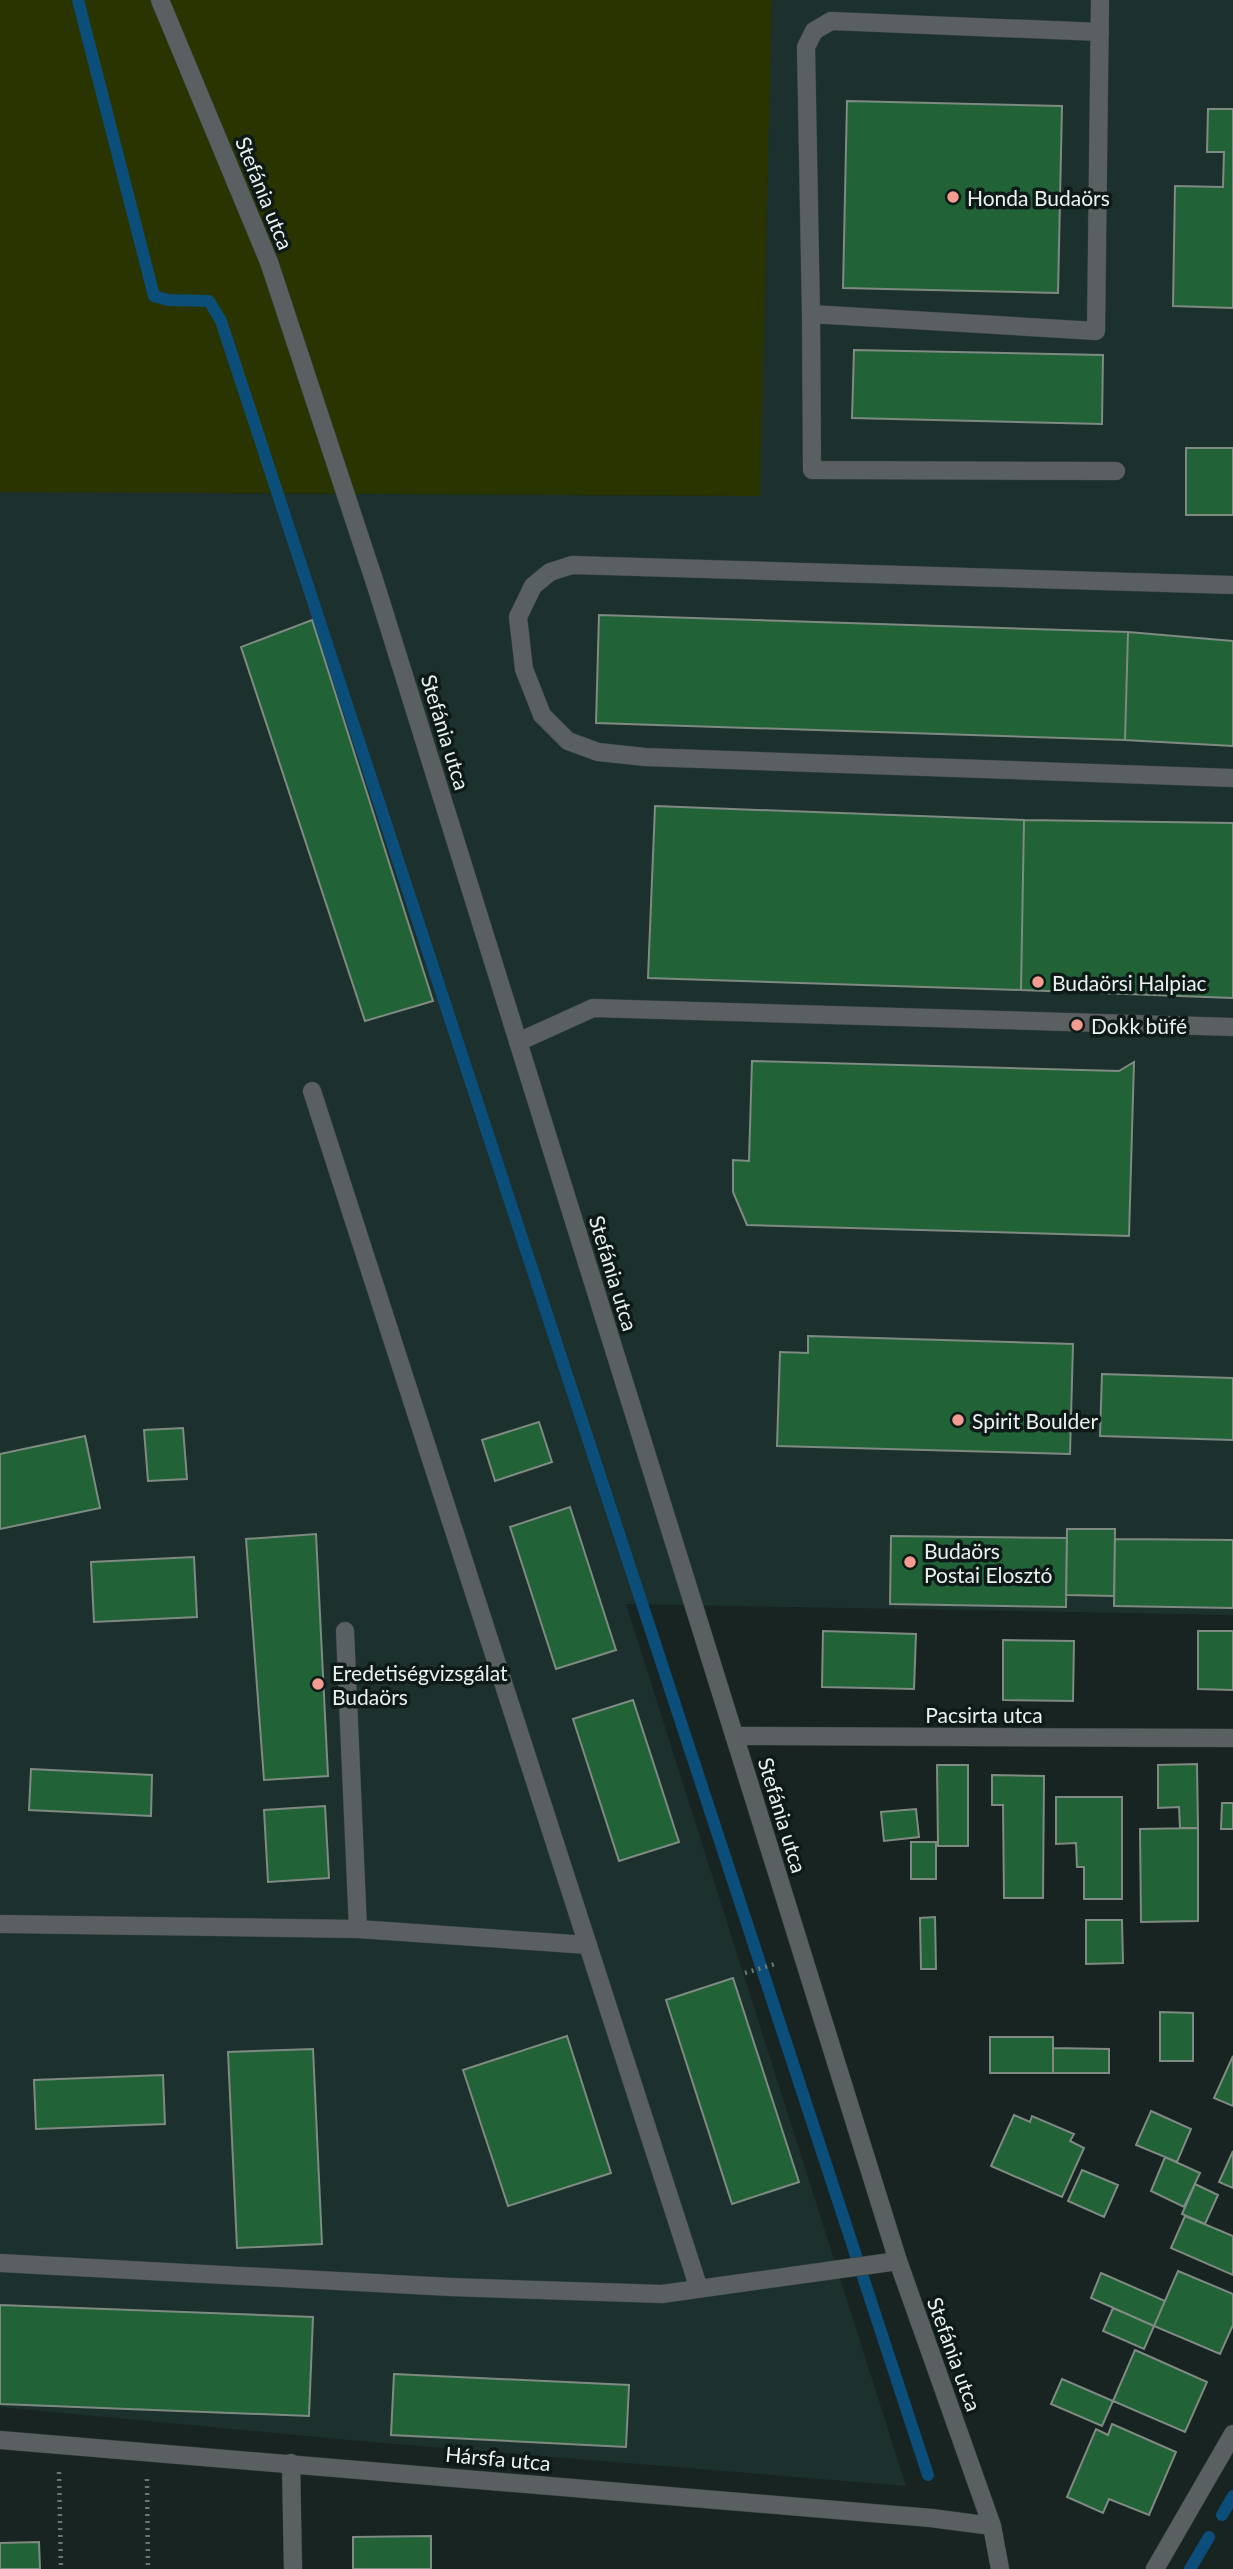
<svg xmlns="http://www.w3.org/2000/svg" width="1233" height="2569" viewBox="0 0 1233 2569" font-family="Lato,sans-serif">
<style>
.built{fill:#1c312e}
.green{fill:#2a3400}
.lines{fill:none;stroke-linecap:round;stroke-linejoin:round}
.stream{stroke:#0c4e7a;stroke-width:12}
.building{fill:#216237;stroke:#7f8a82;stroke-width:2}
.service-casing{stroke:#35413e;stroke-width:19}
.minor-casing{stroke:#35413e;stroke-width:19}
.path{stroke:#6c7774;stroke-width:4.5;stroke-dasharray:2 5;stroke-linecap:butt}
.service{stroke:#5a6062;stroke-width:18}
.minor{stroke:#5a6062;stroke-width:18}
.poi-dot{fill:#f59c92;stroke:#0e1a18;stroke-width:2.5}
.labels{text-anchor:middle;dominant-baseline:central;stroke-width:7;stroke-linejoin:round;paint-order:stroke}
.street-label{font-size:21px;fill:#eaf2f0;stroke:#0e1a18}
.poi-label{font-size:21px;fill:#eaf2f0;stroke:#0e1a18;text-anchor:start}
</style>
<rect width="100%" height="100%" fill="#172421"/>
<!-- built -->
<path class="built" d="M772,0H1233V1615L626,1604L906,2486L360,2441L0,2407V492L759,496Z"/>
<!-- green -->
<path class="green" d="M0,0H772L760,496L0,492Z"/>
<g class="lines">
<!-- stream -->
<path class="stream" d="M78,0L154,296L168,300L209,301L221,321L928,2475
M1222,2515L1233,2496
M1190,2569L1209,2537"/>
</g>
<!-- building -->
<path class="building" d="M847,101L1062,106L1058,293L843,288Z
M1208,109H1233V308L1173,306L1175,186L1223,187L1224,152H1207Z
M854,350L1103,355L1102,424L852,418Z
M1186,448H1233V515H1186Z
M599,615L1128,632L1125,740L596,723Z
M312,620L433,1001L365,1021L241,647Z
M1128,632L1233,641V746L1125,740Z
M655,806L1024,820L1021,990L648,978Z
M1024,820L1233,823V998L1021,990Z
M752,1061L1119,1071L1134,1062L1129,1236L747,1225L733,1192V1160L749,1161Z
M808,1336L1073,1344L1070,1454L777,1446L780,1352L808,1353Z
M1102,1374L1233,1378V1440L1100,1436Z
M539,1422L552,1462L495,1481L482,1440Z
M183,1428L187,1479L148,1481L144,1430Z
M85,1436L100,1508L0,1529V1454Z
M570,1507L616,1650L556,1669L510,1527Z
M1067,1529H1115L1114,1596L1066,1595Z
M316,1534L328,1776L264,1780L246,1539Z
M891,1536L1067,1538L1066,1607L890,1604Z
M1115,1539L1233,1540V1608L1114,1606Z
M194,1557L197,1617L94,1622L91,1562Z
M823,1631L916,1634L914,1689L822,1687Z
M1198,1631H1233V1690L1198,1689Z
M1003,1640L1074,1641L1073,1701L1003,1700Z
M633,1700L679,1842L619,1861L573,1719Z
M1197,1764L1198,1828H1180L1179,1807L1158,1808V1765Z
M937,1765H968V1846H938Z
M31,1769L152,1775L151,1816L29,1810Z
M992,1775L1044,1776L1043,1898H1004L1003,1805H992Z
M1056,1797H1122V1899H1084V1867H1077L1076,1843L1056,1844Z
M1222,1803H1233V1829H1221Z
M325,1806L329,1878L268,1882L264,1810Z
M916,1809L919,1837L884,1841L881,1812Z
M1198,1828V1921L1141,1922L1140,1829Z
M911,1842H936V1879H911Z
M935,1917L936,1969H921L920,1918Z
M1086,1920H1122L1123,1963L1086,1964Z
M733,1978L799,2182L732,2204L666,2000Z
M1160,2012L1193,2013V2061H1160Z
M567,2036L611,2173L508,2206L463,2070Z
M990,2037H1053V2073H990Z
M1053,2048L1109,2049V2073H1053Z
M313,2049L322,2244L237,2248L228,2052Z
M1233,2056V2106L1214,2098Z
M163,2075L165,2124L36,2129L34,2080Z
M1151,2111L1191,2129L1177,2162L1136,2145Z
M1014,2115L1030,2122L1032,2116L1074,2134L1070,2141L1084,2148L1062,2197L991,2166Z
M1233,2151V2188L1219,2182Z
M1165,2157L1200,2173L1184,2207L1151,2191Z
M1082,2170L1118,2185L1104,2217L1068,2201Z
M1195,2184L1218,2195L1205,2224L1182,2214Z
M1185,2216L1233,2236V2275L1171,2248Z
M1178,2271L1233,2294V2325L1220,2354L1154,2326Z
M1101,2273L1165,2301L1154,2326L1091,2298Z
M0,2305L313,2317L309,2416L0,2404Z
M1113,2308L1154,2326L1144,2349L1103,2331Z
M1135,2350L1207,2382L1185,2432L1113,2401Z
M394,2374L629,2385L626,2447L391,2435Z
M1062,2379L1113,2401L1102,2426L1051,2404Z
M1112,2424L1176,2452L1149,2515L1109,2499L1103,2513L1067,2497L1096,2429L1108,2435Z
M431,2536V2569H353V2537Z
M39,2542L40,2569H0V2543Z"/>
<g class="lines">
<!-- service casing -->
<g class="service-casing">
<path id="service" d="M1100,32L831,21L814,31L806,47L811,314L1096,331L1100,0
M811,314L812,470L1116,471
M1233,585L572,565L550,572L533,586L518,617L524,669L542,715L568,741L598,752L645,757L1233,778
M518,1042L593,1008L1233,1027
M312,1091L699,2289
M345,1631L358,1929
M0,1924L358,1929L588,1945
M0,2263L450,2287L662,2294L898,2261
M291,2463L293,2569"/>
</g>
<!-- minor casing -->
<g class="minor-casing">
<path id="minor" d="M160,0L269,262L377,589L898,2261L992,2526L1000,2569
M734,1736L1233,1738
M0,2440L931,2518L992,2526
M1155,2569L1233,2434"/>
</g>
<!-- path -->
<path class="path" d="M745,1973L775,1964
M59,2472L61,2569
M147,2479L148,2569"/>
<!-- service -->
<use href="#service" class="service"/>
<!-- minor -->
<use href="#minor" class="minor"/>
</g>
<!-- markers -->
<g class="poi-dot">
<circle cx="953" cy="197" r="7"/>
<circle cx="1038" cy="982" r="7"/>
<circle cx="1077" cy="1025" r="7"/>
<circle cx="958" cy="1420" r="7"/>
<circle cx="910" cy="1562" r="7"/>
<circle cx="318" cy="1684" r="7"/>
</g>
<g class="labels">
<!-- street labels -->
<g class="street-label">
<text transform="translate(265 193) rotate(68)">Stefánia utca</text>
<text transform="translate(446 732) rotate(73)">Stefánia utca</text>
<text transform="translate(614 1273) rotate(73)">Stefánia utca</text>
<text x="984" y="1714">Pacsirta utca</text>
<text transform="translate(783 1815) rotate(73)">Stefánia utca</text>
<text transform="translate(955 2354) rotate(70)">Stefánia utca</text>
<text transform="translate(498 2458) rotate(5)">Hársfa utca</text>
</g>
<!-- poi labels -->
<g class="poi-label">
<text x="967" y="197">Honda Budaörs</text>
<text x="1052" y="982">Budaörsi Halpiac</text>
<text x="1091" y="1025">Dokk büfé</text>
<text x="972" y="1420">Spirit Boulder</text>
<text x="924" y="1550">Budaörs<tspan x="924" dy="24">Postai Elosztó</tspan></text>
<text x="332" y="1672">Eredetiségvizsgálat<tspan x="332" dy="24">Budaörs</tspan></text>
</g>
</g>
</svg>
